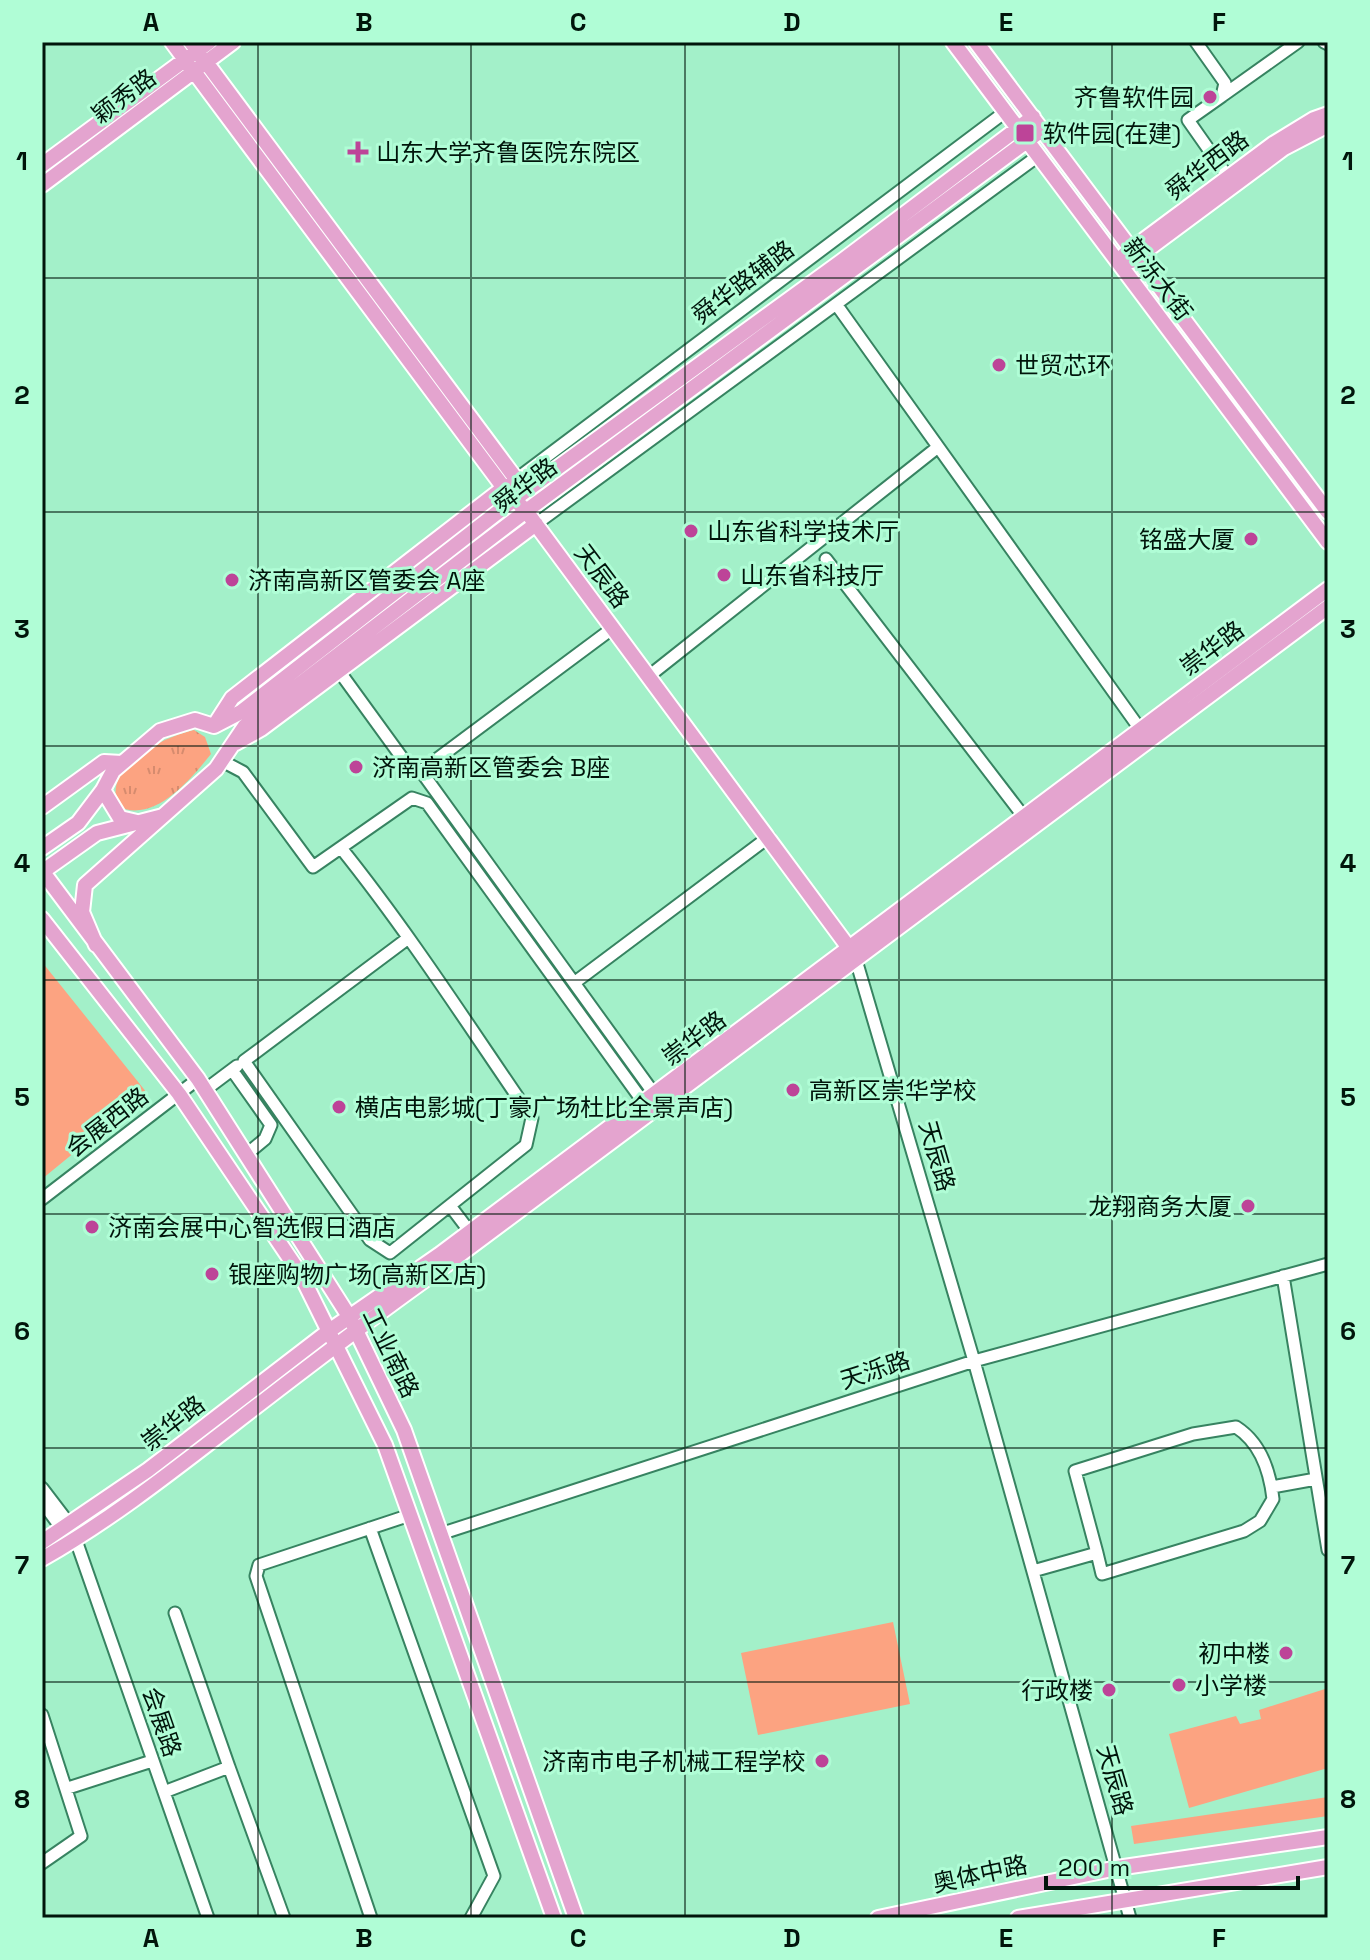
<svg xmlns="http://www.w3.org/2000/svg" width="1370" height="1960" viewBox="0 0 1370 1960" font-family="'Space Grotesk','Noto Sans SC',sans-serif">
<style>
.green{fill:#fca381}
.park{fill:url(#park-tufts)}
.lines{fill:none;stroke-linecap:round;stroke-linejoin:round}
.minor-casing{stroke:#378361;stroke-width:15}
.major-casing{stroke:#fff;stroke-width:18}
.minor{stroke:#fff;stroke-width:11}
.major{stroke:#e4a4cf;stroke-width:14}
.grid{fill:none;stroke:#01150b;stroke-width:2;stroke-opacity:0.55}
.poi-dot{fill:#bd4498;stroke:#b0fdd6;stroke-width:3}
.labels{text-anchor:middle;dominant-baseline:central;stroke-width:6;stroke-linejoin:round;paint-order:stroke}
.street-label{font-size:24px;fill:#01150b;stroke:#b0fdd6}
.poi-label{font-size:24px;fill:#01150b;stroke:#b0fdd6;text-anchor:start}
.neatline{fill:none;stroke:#01150b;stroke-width:3}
.grid-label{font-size:26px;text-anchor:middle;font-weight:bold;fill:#01150b}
</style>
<defs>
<pattern id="park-tufts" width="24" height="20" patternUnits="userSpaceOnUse" patternTransform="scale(2)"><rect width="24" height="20" fill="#fca381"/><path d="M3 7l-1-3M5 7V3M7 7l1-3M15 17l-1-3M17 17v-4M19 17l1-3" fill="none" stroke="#d68b6e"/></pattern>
</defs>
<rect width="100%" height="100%" fill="#a3f0c9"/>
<!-- green -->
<path class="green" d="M42,962L147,1093L42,1179Z
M893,1622L910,1704L758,1735L741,1653Z
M1325,1689L1328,1768L1189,1808L1169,1734L1236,1716L1240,1724L1261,1719L1259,1710Z
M1328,1797V1816L1134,1844L1131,1826Z"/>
<!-- park -->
<path class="park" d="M194,730L205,737L211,754C191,779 155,823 119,807C100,767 163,737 194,730Z"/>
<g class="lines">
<!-- minor casing -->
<g class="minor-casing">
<path id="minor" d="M1196,42L1225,83L1222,96L1188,120L1228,177
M1324,42L1328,44
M1222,96L1298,42
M836,304L1140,729
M510,484L1005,112
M536,524L1038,156
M826,559L1024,817
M613,628L421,771L655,1095
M339,671L408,766L421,771
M649,676L938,447
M222,761L243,772L313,867L412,798L427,803L644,1103
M341,848C410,934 470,1028 532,1118L526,1145L390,1253L370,1240L244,1061L407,939
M856,960L974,1361L1130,1918
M574,983L769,837
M232,1070L271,1125L265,1139L247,1154
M205,1090L237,1066
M42,1199L198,1079
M451,1207L470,1232
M1283,1276L1328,1550
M1272,1487L1316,1479
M42,1488L71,1526L208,1918
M42,1502L65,1533
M370,1528L494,1876L471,1918
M440,1534L974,1361L1328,1264
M1033,1571L1097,1553L1102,1574L1244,1531L1260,1521L1273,1499C1270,1472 1261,1443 1236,1427L1193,1434L1075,1471L1097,1553
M175,1613L229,1767
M42,1715L81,1836L42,1863
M68,1788L152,1761
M164,1792L229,1767L284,1918
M371,1918L256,1576L259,1565L410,1515"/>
</g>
<!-- major casing -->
<g class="major-casing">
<path id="major" d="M172,42L504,488L526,511L855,956
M191,42L516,479V498
M953,42L1328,542
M976,42L1328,512
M42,165L209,42
M42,185L233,42
M1125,254L1273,144L1314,119L1328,114
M1132,261L1284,148L1328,125
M214,726L232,698L506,486
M236,743L261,729L536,524
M103,790L120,818L137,822
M42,807L104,762L122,763
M42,848L78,823L103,790L113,771L160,731L195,720L214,726L241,712L516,498L842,261L1033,117
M42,871L198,1079L350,1318L404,1430L576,1918
M42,872L97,833L163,816
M42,919L179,1094L301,1275L385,1445L554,1918
M96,945L82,912L85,885L216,769L245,726L526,511L1043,129
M42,1542L148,1470L329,1331L439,1255L1328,589
M42,1559C109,1521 170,1473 231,1426C302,1371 372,1317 446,1265L1328,607
M878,1918L1117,1868L1328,1837
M1018,1918L1328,1867"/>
</g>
<!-- minor -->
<use href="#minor" class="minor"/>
<!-- major -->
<use href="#major" class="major"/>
</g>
<!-- grid -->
<path class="grid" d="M258,42V1918M471,42V1918M685,42V1918M899,42V1918M1112,42V1918M42,278H1328M42,512H1328M42,746H1328M42,980H1328M42,1214H1328M42,1448H1328M42,1682H1328"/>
<!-- markers -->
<g class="poi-dot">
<circle cx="1210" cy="97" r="8"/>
<rect x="1015" y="123" width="20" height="20" rx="4"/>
<path d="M354 140h8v8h8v8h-8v8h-8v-8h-8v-8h8z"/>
<circle cx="999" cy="365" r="8"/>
<circle cx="691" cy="531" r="8"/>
<circle cx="1251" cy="539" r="8"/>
<circle cx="724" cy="575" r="8"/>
<circle cx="232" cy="580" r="8"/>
<circle cx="356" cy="767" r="8"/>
<circle cx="793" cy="1090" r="8"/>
<circle cx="339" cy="1107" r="8"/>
<circle cx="1248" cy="1206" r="8"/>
<circle cx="92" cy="1227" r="8"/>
<circle cx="212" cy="1274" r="8"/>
<circle cx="1286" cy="1653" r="8"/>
<circle cx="1179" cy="1685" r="8"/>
<circle cx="1109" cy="1690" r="8"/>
<circle cx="822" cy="1761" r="8"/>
</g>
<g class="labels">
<!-- street labels -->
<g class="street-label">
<text transform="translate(124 96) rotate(-37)">颖秀路</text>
<text transform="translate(1207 165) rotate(-37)">舜华西路</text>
<text transform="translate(1158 279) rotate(53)">新泺大街</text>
<text transform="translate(743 282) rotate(-37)">舜华路辅路</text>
<text transform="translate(525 485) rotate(-37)">舜华路</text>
<text transform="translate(602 576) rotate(53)">天辰路</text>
<text transform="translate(1212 648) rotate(-37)">崇华路</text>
<text transform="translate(694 1038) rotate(-37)">崇华路</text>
<text transform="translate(107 1122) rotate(-38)">会展西路</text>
<text transform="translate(937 1156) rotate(74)">天辰路</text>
<text transform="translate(391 1353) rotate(64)">工业南路</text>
<text transform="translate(875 1370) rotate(-18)">天泺路</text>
<text transform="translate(173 1423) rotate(-38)">崇华路</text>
<text transform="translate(162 1722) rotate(71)">会展路</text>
<text transform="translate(1115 1780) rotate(74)">天辰路</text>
<text transform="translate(980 1874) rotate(-12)">奥体中路</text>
</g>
<!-- poi labels -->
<g class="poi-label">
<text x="1194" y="97" text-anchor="end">齐鲁软件园</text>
<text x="1043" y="133">软件园(在建)</text>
<text x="376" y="152">山东大学齐鲁医院东院区</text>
<text x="1015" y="365">世贸芯环</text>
<text x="707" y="531">山东省科学技术厅</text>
<text x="1235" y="539" text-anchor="end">铭盛大厦</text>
<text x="740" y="575">山东省科技厅</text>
<text x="248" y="580">济南高新区管委会 A座</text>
<text x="372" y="767">济南高新区管委会 B座</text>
<text x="809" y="1090">高新区崇华学校</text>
<text x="355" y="1107">横店电影城(丁豪广场杜比全景声店)</text>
<text x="1232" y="1206" text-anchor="end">龙翔商务大厦</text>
<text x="108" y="1227">济南会展中心智选假日酒店</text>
<text x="228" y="1274">银座购物广场(高新区店)</text>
<text x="1270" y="1653" text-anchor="end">初中楼</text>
<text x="1195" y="1685">小学楼</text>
<text x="1093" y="1690" text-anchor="end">行政楼</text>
<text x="806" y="1761" text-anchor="end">济南市电子机械工程学校</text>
</g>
</g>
<!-- border -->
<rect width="1370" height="1960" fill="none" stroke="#b0fdd6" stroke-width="88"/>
<!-- scale -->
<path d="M1046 1876v12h252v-12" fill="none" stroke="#01150b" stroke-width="4"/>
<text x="1058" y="1876" font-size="24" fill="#01150b" stroke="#b0fdd6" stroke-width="6" paint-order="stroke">200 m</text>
<rect x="44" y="44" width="1282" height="1872" class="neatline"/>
<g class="grid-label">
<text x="151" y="31">A</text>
<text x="364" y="31">B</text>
<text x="578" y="31">C</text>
<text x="792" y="31">D</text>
<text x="1006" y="31">E</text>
<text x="1219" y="31">F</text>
<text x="22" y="170">1</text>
<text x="1348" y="170">1</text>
<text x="22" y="404">2</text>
<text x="1348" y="404">2</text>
<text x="22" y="638">3</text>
<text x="1348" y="638">3</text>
<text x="22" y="872">4</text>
<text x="1348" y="872">4</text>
<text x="22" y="1106">5</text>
<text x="1348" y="1106">5</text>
<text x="22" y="1340">6</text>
<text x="1348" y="1340">6</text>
<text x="22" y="1574">7</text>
<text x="1348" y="1574">7</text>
<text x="22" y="1808">8</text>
<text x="1348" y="1808">8</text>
<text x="151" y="1947">A</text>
<text x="364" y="1947">B</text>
<text x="578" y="1947">C</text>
<text x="792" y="1947">D</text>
<text x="1006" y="1947">E</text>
<text x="1219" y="1947">F</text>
</g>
</svg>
